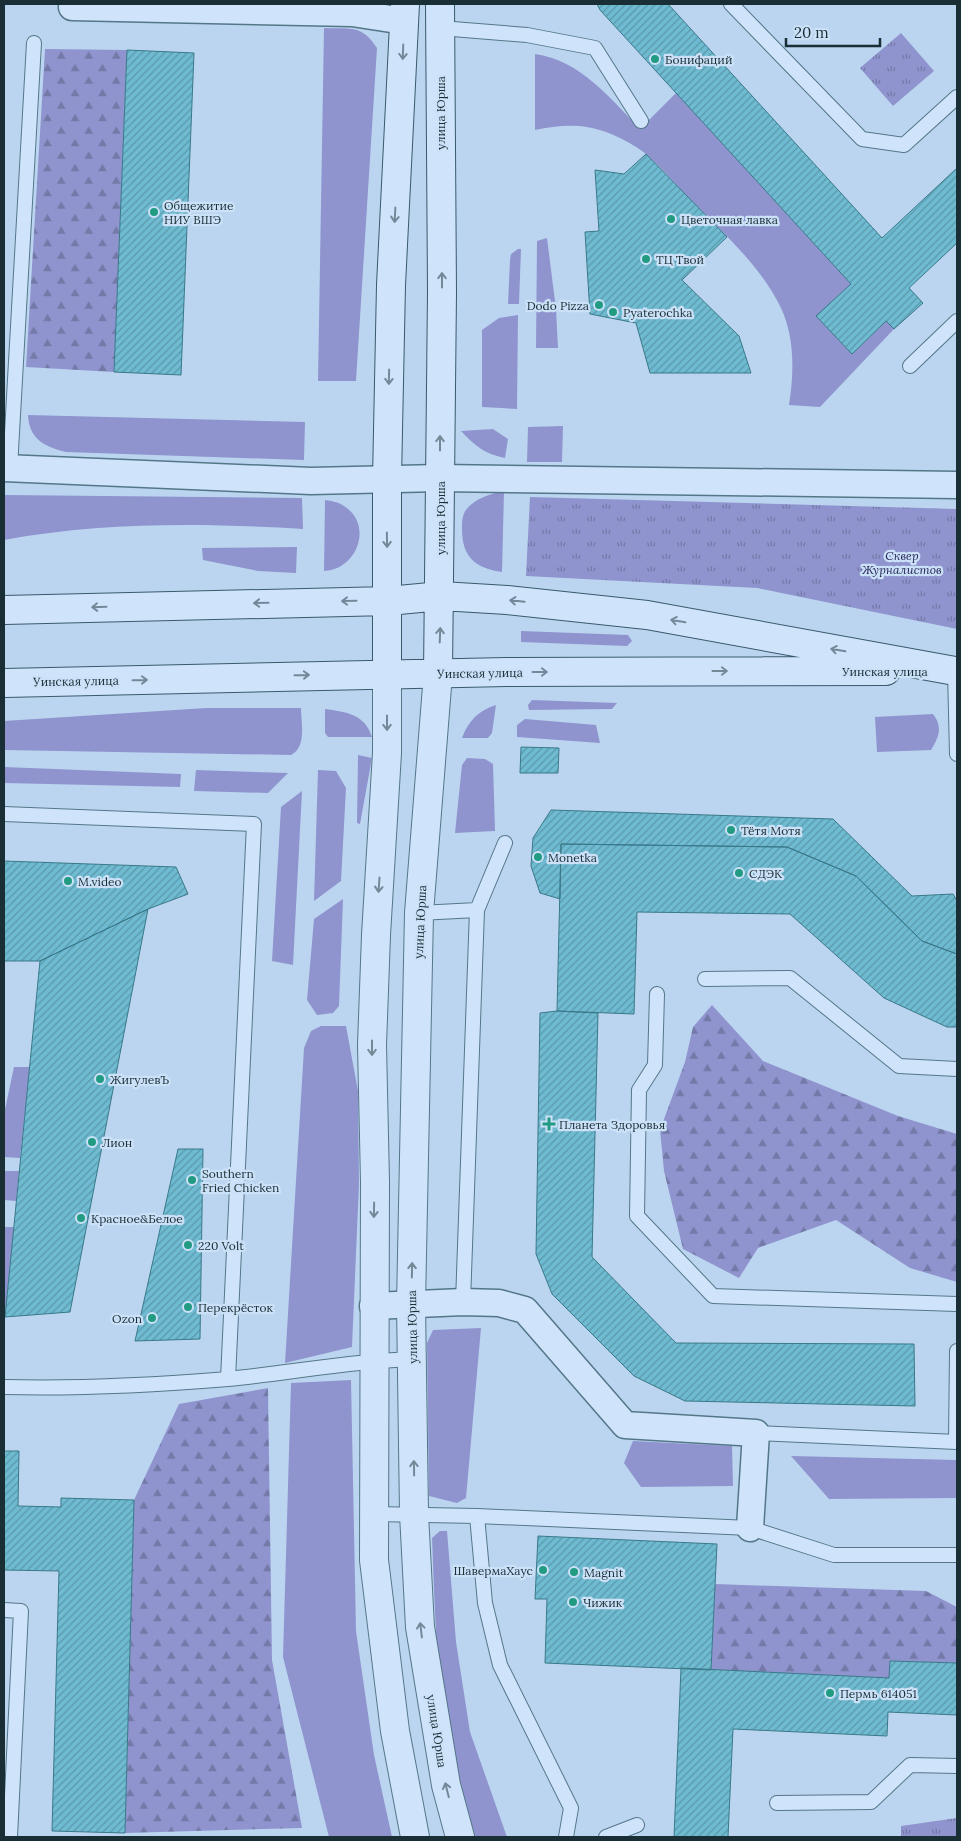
<svg xmlns="http://www.w3.org/2000/svg" width="961" height="1841" viewBox="0 0 961 1841" font-family="Lora,serif">
<style>
.grass{fill:#8f94ce}
.forest{fill:url(#forest-firs)}
.park{fill:url(#park-tufts)}
.building{fill:url(#building-hatch);stroke:#397989}
.lines{fill:none;stroke-linecap:round;stroke-linejoin:round}
.service-casing{stroke:#547788;stroke-width:16}
.minor-casing{stroke:#547788;stroke-width:29}
.tertiary-casing{stroke:#547788;stroke-width:30}
.secondary-casing{stroke:#385a6a;stroke-width:30}
.service{stroke:#cfe4fb;stroke-width:14}
.minor{stroke:#cfe4fb;stroke-width:26}
.tertiary{stroke:#cfe4fb;stroke-width:28}
.secondary{stroke:#cfe4fb;stroke-width:28}
.oneway{stroke:#748998}
.poi-dot{fill:#219b82;stroke:#cbe1f7;stroke-width:2}
.labels{text-anchor:middle;dominant-baseline:central;stroke-width:4.5;stroke-linejoin:round;paint-order:stroke}
.poi-label{font-size:12px;fill:#1a2e36;stroke:#cbe1f7;text-anchor:start}
.street-label{font-size:12px;fill:#1a2e36;stroke:#cbe1f7}
.park-label{font-size:12px;font-style:italic;fill:#221f54;stroke:#cbe1f7}
</style>
<defs>
<pattern id="forest-firs" width="22" height="20" patternUnits="userSpaceOnUse" patternTransform="scale(1.25)"><rect width="22" height="20" fill="#8f94ce"/><path d="M5 1l3.5 6h-7zM16 11l3.5 6h-7z" fill="#7479a8"/></pattern>
<pattern id="park-tufts" width="24" height="20" patternUnits="userSpaceOnUse" patternTransform="scale(1.25)"><rect width="24" height="20" fill="#8f94ce"/><path d="M3 7l-1-3M5 7V3M7 7l1-3M15 17l-1-3M17 17v-4M19 17l1-3" fill="none" stroke="#7479a8"/></pattern>
<pattern id="building-hatch" width="6" height="6" patternUnits="userSpaceOnUse" patternTransform="scale(1.25)"><rect width="6" height="6" fill="#6fbbd1"/><path d="M-1 1l2-2M0 6l6-6M5 7l2-2" fill="none" stroke="#5a98aa"/></pattern>
</defs>
<rect width="100%" height="100%" fill="#bbd5f0"/>
<!-- grass -->
<path class="grass" d="M324,28C350,29 362,24 377,48L356,381H318Z
M535,54C580,60 610,98 640,129L676,93L851,284L817,317L852,354L886,321L894,329L820,407L789,405C794,374 795,338 781,308C761,266 723,233 691,200C676,185 662,168 646,154C635,145 619,137 606,132C581,123 559,125 535,130Z
M547,238L556,309L558,348H536L537,241Z
M518,249H521L519,304H508L510,260L511,254Z
M518,315L517,409L482,407V330L499,318Z
M28,415L305,422L304,460L66,452C45,447 29,439 28,415Z
M563,426L562,462H527L528,427Z
M493,429L508,439L505,458C485,454 475,446 461,431Z
M504,491L502,572C475,568 462,557 462,529C462,523 462,515 466,510C475,498 490,494 504,491Z
M4,495L302,498L303,529C202,523 103,522 4,540Z
M325,500C331,501 339,502 344,506C374,525 357,570 324,571Z
M297,547L296,573L258,571L203,560L202,548Z
M521,631L628,635L632,641L627,646L521,642Z
M532,700L617,703L612,709L529,710L528,705Z
M496,705L492,733L488,738H462C468,721 479,710 496,705Z
M206,708H301C301,723 307,747 291,755L4,750V721Z
M325,709C346,712 365,714 372,737H328L325,733Z
M933,714C943,727 939,737 931,750L877,752L875,717Z
M525,719L596,725L600,743L517,737V725Z
M358,755L372,758L360,824L357,823Z
M467,758L485,759L493,764L495,831L455,833L462,765Z
M4,767L181,774L180,787L4,783Z
M196,770L288,773L268,793L194,791Z
M318,770L336,771L346,788L341,881L314,901Z
M302,791L293,965L272,961L281,807Z
M343,899L339,1006L333,1013L317,1015L307,1000L314,919Z
M321,1026H346L358,1091L359,1184L352,1347L285,1363L304,1048L311,1031Z
M14,1067H30L20,1158L4,1157V1114Z
M4,1171H19L16,1201L4,1200Z
M4,1227H14L5,1317L4,1316Z
M481,1328L466,1498L457,1503L429,1496L427,1343L433,1330Z
M351,1380L356,1631L374,1755L392,1837H329L283,1657L291,1383Z
M633,1441L732,1446L733,1486L641,1487L624,1463Z
M791,1456L957,1460V1498L829,1499Z
M440,1531H447L456,1642L470,1732L507,1837H474C467,1811 458,1786 452,1759C436,1687 435,1611 432,1538Z"/>
<!-- forest -->
<path class="forest" d="M45,49L127,50L114,372L26,367Z
M712,1005L763,1061L898,1116L957,1134V1282L910,1268L836,1220L758,1248L739,1278L683,1249L664,1171L660,1130L685,1062L693,1027Z
M268,1388L272,1660L302,1828L125,1833L134,1500L179,1404Z
M715,1584L926,1591L957,1607V1663L890,1661L889,1678L711,1670Z"/>
<!-- park -->
<path class="park" d="M901,33L934,71L893,106L860,68Z
M530,497L957,509V629L757,588L526,576Z
M957,1818V1837H901V1826Z"/>
<!-- building -->
<path class="building" d="M597,4H668L882,238L957,168V243L909,288L923,303L894,329L886,321L852,354L816,316L851,284L600,10Z
M127,50L194,53L181,375L114,372Z
M646,154L727,237L682,280L739,336L751,373H650L636,323L590,314L585,232L599,231L595,170L624,174Z
M521,747L559,748L558,773H520Z
M551,810L833,819L912,896L953,894L957,901V954L922,941L856,876L787,847L561,844L560,899L540,893L531,866L533,838Z
M561,844L787,847L856,876L922,941L957,954V1027H947L884,998L790,914L637,912L634,1014L557,1011Z
M4,861L176,867L188,894L148,909L40,961H4Z
M148,909L70,1312L5,1317L40,961Z
M557,1011L598,1013L592,1257L676,1343L914,1344L915,1406L685,1401L634,1376L552,1294L536,1254L540,1013Z
M178,1149H203L200,1339L135,1341Z
M4,1451H19L18,1506L61,1507V1498L134,1500L125,1833L52,1831L59,1571L4,1570Z
M538,1536L717,1544L711,1670L545,1663L547,1599H535Z
M890,1661L957,1663V1715L888,1712L887,1736L733,1729L728,1837H674L681,1668L889,1678Z"/>
<g class="lines">
<!-- service casing -->
<g class="service-casing">
<path id="service" d="M731,4L862,139L904,145L957,97
M440,28L527,35L595,48L641,121
M910,366L957,321
M10,468L34,43
M955,671L957,754
M4,814L254,824L228,1379
M419,913L477,910
M705,979L790,978L899,1066L957,1069
M657,994L655,1065L639,1090L637,1216L713,1296L957,1304
M463,1302L477,910L505,843
M4,1387C78,1389 154,1385 228,1379C290,1373 350,1361 413,1359
M756,1433L957,1442
M956,1442L957,1351
M374,1514L477,1516L750,1528L834,1555H957
M477,1516L485,1603L500,1665L571,1808L566,1837
M4,1610L21,1611L10,1837
M777,1803L871,1802L910,1765L957,1766
M606,1837L637,1825"/>
</g>
<!-- minor casing -->
<g class="minor-casing">
<path id="minor" d="M72,4V7L352,13L404,21
M4,468L311,481L440,478L957,485
M373,1306L463,1302L499,1303L525,1310L625,1425L756,1433L750,1528"/>
</g>
<!-- tertiary casing -->
<g class="tertiary-casing">
<path id="tertiary" d="M438,674L419,913L411,1304L414,1514L420,1627L446,1785L460,1837
M387,675V753L376,935L372,1045L375,1182L374,1560L395,1731L415,1837"/>
</g>
<!-- secondary casing -->
<g class="secondary-casing">
<path id="secondary" d="M4,610L388,601L441,596L507,600L647,615L955,671
M438,674L442,292L440,4
M387,675V479L391,285L405,4
M4,683L506,672L886,671"/>
</g>
<!-- service -->
<use href="#service" class="service"/>
<!-- minor -->
<use href="#minor" class="minor"/>
<!-- tertiary -->
<use href="#tertiary" class="tertiary"/>
<!-- secondary -->
<use href="#secondary" class="secondary"/>
</g>
<!-- one-way arrows -->
<defs><path id="oneway-shaft" d="M-6 0H5M1.5-3L5.5 0L1.5 3" fill="none" stroke-width="1.6" stroke-linecap="round" stroke-linejoin="round" transform="scale(1.25)"/></defs>
<g class="oneway">
<use href="#oneway-shaft" transform="translate(403 52) rotate(92)"/>
<use href="#oneway-shaft" transform="translate(395 215) rotate(93)"/>
<use href="#oneway-shaft" transform="translate(442 280) rotate(-90)"/>
<use href="#oneway-shaft" transform="translate(389 377) rotate(91)"/>
<use href="#oneway-shaft" transform="translate(440 443) rotate(-90)"/>
<use href="#oneway-shaft" transform="translate(387 540) rotate(89)"/>
<use href="#oneway-shaft" transform="translate(349 601) rotate(179)"/>
<use href="#oneway-shaft" transform="translate(517 601) rotate(-174)"/>
<use href="#oneway-shaft" transform="translate(261 603) rotate(179)"/>
<use href="#oneway-shaft" transform="translate(99 607) rotate(178)"/>
<use href="#oneway-shaft" transform="translate(678 621) rotate(-170)"/>
<use href="#oneway-shaft" transform="translate(440 635) rotate(-88)"/>
<use href="#oneway-shaft" transform="translate(838 650) rotate(-170)"/>
<use href="#oneway-shaft" transform="translate(720 671)"/>
<use href="#oneway-shaft" transform="translate(540 672)"/>
<use href="#oneway-shaft" transform="translate(302 675) rotate(-1)"/>
<use href="#oneway-shaft" transform="translate(140 680) rotate(-1)"/>
<use href="#oneway-shaft" transform="translate(387 723) rotate(90)"/>
<use href="#oneway-shaft" transform="translate(379 885) rotate(94)"/>
<use href="#oneway-shaft" transform="translate(372 1048) rotate(90)"/>
<use href="#oneway-shaft" transform="translate(374 1210) rotate(91)"/>
<use href="#oneway-shaft" transform="translate(412 1270) rotate(-89)"/>
<use href="#oneway-shaft" transform="translate(414 1468) rotate(-91)"/>
<use href="#oneway-shaft" transform="translate(421 1630) rotate(-97)"/>
<use href="#oneway-shaft" transform="translate(447 1790) rotate(-104)"/>
</g>
<!-- markers -->
<g class="poi-dot">
<circle cx="655" cy="59" r="5"/>
<circle cx="154" cy="212" r="5"/>
<circle cx="671" cy="219" r="5"/>
<circle cx="646" cy="259" r="5"/>
<circle cx="599" cy="305" r="5"/>
<circle cx="613" cy="312" r="5"/>
<circle cx="731" cy="830" r="5"/>
<circle cx="538" cy="857" r="5"/>
<circle cx="739" cy="873" r="5"/>
<circle cx="68" cy="881" r="5"/>
<circle cx="100" cy="1079" r="5"/>
<path d="M546.5 1116.5h5v5h5v5h-5v5h-5v-5h-5v-5h5z"/>
<circle cx="92" cy="1142" r="5"/>
<circle cx="192" cy="1180" r="5"/>
<circle cx="81" cy="1218" r="5"/>
<circle cx="188" cy="1245" r="5"/>
<circle cx="188" cy="1307" r="5"/>
<circle cx="152" cy="1318" r="5"/>
<circle cx="543" cy="1570" r="5"/>
<circle cx="574" cy="1572" r="5"/>
<circle cx="573" cy="1602" r="5"/>
<circle cx="830" cy="1693" r="5"/>
</g>
<g class="labels">
<!-- poi labels -->
<g class="poi-label">
<text x="665" y="59">Бонифаций</text>
<text x="164" y="205">Общежитие<tspan x="164" dy="14">НИУ ВШЭ</tspan></text>
<text x="681" y="219">Цветочная лавка</text>
<text x="656" y="259">ТЦ Твой</text>
<text x="589" y="305" text-anchor="end">Dodo Pizza</text>
<text x="623" y="312">Pyaterochka</text>
<text x="741" y="830">Тётя Мотя</text>
<text x="548" y="857">Monetka</text>
<text x="749" y="873">СДЭК</text>
<text x="78" y="881">M.video</text>
<text x="110" y="1079">ЖигулевЪ</text>
<text x="559" y="1124">Планета Здоровья</text>
<text x="102" y="1142">Лион</text>
<text x="202" y="1173">Southern<tspan x="202" dy="14">Fried Chicken</tspan></text>
<text x="91" y="1218">Красное&amp;Белое</text>
<text x="198" y="1245">220 Volt</text>
<text x="198" y="1307">Перекрёсток</text>
<text x="142" y="1318" text-anchor="end">Ozon</text>
<text x="533" y="1570" text-anchor="end">ШавермаХаус</text>
<text x="584" y="1572">Magnit</text>
<text x="583" y="1602">Чижик</text>
<text x="840" y="1693">Пермь 614051</text>
</g>
<!-- street labels -->
<g class="street-label">
<text transform="translate(440 113) rotate(-90)">улица Юрша</text>
<text transform="translate(440 518) rotate(-90)">улица Юрша</text>
<text x="885" y="671">Уинская улица</text>
<text transform="translate(480 673) rotate(-1)">Уинская улица</text>
<text transform="translate(76 681) rotate(-1)">Уинская улица</text>
<text transform="translate(420 922) rotate(-87)">улица Юрша</text>
<text transform="translate(412 1327) rotate(-91)">улица Юрша</text>
<text transform="translate(437 1731) rotate(81)">улица Юрша</text>
</g>
<!-- park labels -->
<g class="park-label">
<text x="902" y="555">Сквер<tspan x="902" dy="14">Журналистов</tspan></text>
</g>
</g>
<!-- border -->
<rect width="961" height="1841" fill="none" stroke="#1a2e36" stroke-width="10"/>
<!-- scale -->
<path d="M786 38v8h94v-8" fill="none" stroke="#1a2e36" stroke-width="2.5"/>
<text x="794" y="38" font-size="15" fill="#1a2e36" stroke="#cbe1f7" stroke-width="4" paint-order="stroke">20 m</text>
</svg>
